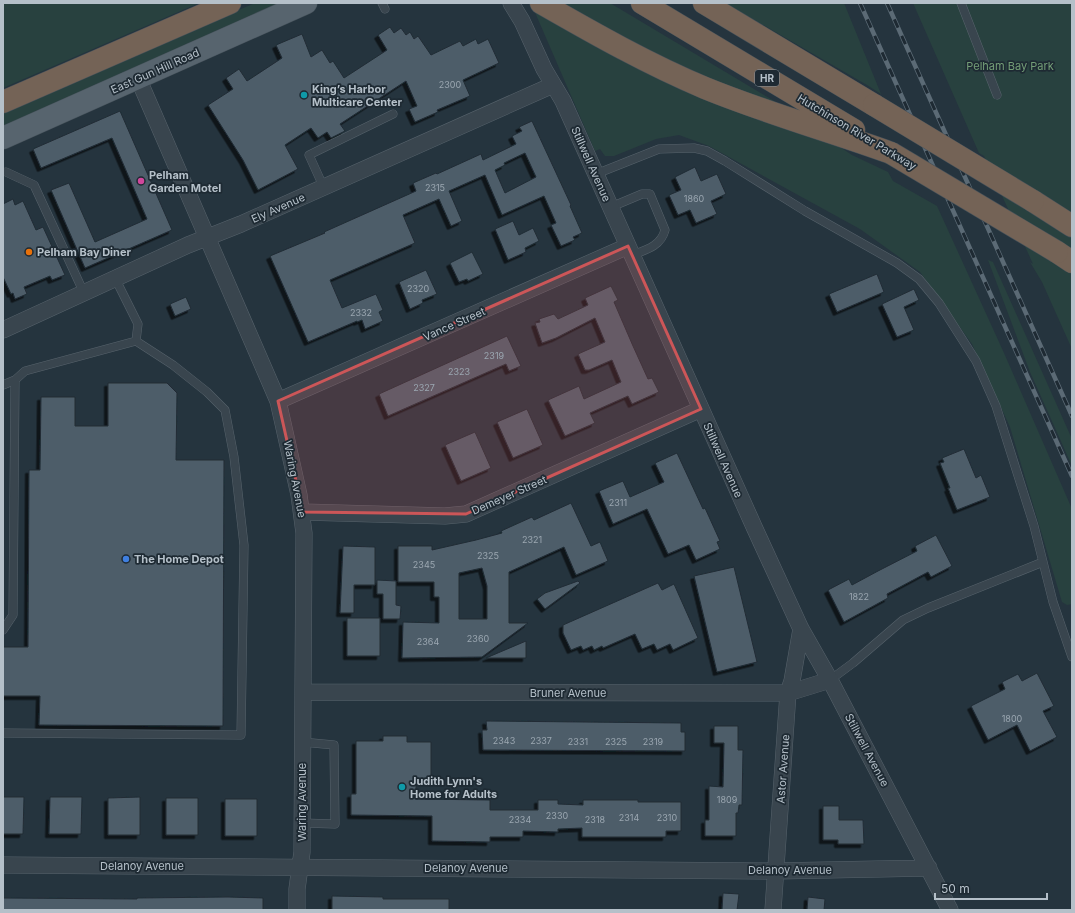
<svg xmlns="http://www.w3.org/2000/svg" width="1075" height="913" viewBox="0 0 1075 913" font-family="Inter,sans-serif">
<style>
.green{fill:#28413f}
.building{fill:#4e5d69;stroke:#202c35;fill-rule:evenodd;filter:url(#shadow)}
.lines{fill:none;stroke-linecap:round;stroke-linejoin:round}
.service-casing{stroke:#57636c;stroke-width:9}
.minor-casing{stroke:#57636c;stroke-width:17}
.primary-casing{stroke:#45515a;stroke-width:23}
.motorway-casing{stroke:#445059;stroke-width:23}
.service{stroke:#39454e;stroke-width:8}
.minor{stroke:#39454e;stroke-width:16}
.primary{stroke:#57646e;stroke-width:22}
.motorway{stroke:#746356;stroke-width:22}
.rail-casing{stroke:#5b6a75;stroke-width:4.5}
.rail{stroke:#1e2a33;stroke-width:3;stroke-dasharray:9;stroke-linecap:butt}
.motorway-bridge-casing{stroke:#445059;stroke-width:23;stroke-linecap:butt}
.motorway-bridge{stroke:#746356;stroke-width:22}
.marked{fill:#cc5658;fill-opacity:0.2;stroke:#cc5658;stroke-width:3;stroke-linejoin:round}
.culture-dot{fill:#0f9aa8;stroke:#1e2a33;stroke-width:1.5}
.hotel-dot{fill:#d1479c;stroke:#1e2a33;stroke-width:1.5}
.food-dot{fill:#e8710a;stroke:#1e2a33;stroke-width:1.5}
.shop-dot{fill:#3f7fe0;stroke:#1e2a33;stroke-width:1.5}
.labels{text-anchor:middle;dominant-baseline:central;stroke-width:3.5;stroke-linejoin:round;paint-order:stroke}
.number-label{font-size:9px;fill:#9ba7b1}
.shield{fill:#1e2a33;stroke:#88939c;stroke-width:1}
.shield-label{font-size:10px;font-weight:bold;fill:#b5c0c9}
.park-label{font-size:11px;fill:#749e77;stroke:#1e2a33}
.street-label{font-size:11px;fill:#b5c0c9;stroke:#1e2a33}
.poi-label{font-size:11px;font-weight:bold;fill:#b5c0c9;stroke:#1e2a33;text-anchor:start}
</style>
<defs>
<filter id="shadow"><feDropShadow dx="-3.5" dy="3.5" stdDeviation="0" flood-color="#0009"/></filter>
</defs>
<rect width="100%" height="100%" fill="#25343e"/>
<!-- green -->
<path class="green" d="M3,3H199L3,88Z
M255,3H283L3,126V112Z
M554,3H610L796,114L697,79Z
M725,3H844L881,94L867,85Z
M913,3H1072V349L1042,282L1030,262L1033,264L984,156L979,153Z
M534,10L822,135L852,155L888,172L893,181L937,206L1004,353L1072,509V604L1067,605L1062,602L1010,427L972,344L920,272L860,229L709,146L679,135L656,139L614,156H605L600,149L595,151Z
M988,260L993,262L1072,439V466L1030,372Z"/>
<!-- building -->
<path class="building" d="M390,27L394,33L401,28L406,35L410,32L414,39L418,36L431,55L460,41L463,46L476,39L478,44L488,39L499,63L463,80L470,96L437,110L438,112L415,122L409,109L417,106L406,81L340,124L345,131L331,138L327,132L318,138L311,128L285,145L298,169L258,190L243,160L208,105L233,89L226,78L239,69L247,81L282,58L276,45L302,34L311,57L322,50L330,63L333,61L344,78L387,50L378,35Z
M120,111L172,230L85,268L51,190L69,183L95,242L147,219L112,138L41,168L33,149Z
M532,121L571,205L570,206L582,233L573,237L575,240L561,246L551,225L556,223L544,196L502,215L485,175L449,191L462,221L451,226L439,199L403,215L415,243L330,280L342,308L376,294L383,310L379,312L383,321L365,329L362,320L357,322V321L308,342L270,256L325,233L324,232L416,191L413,183L436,173L437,174L481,154L483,160L516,144L512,136L522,131L519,127ZM525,153L536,177L505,193L495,170L505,165L504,163Z
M695,167L701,181L717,174L726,194L711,201L717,214L696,223L690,210L678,215L669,195L681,190L675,177Z
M13,199L15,205L23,201L36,230L43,227L65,275L52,280L50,276L24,287L27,294L15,299L13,293L11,294L3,277V204Z
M513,221L519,235L533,228L539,241L525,248L526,252L508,260L495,229Z
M472,252L483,274L468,281L467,279L459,282L450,263Z
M426,270L437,294L422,300L423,303L410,309L399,282Z
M877,274L884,292L837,312L829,294Z
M611,286L618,300L614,302L633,346L648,379L652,378L659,392L632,404L628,396L590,413L595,423L565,436L548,400L579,386L584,399L621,382L612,360L589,370H585L578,354L605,342L595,318L556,338L542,343L535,323L540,322L539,319L554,314L558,319L588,305L585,298Z
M914,289L919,300L904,307L914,330L897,337L882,304Z
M186,297L191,309L175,316L170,304Z
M507,336L521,366L509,371L506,364L388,416L379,394Z
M108,383H167L177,393L176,460H224L223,726L39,725L40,696H3V647H28L29,470H40L41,397H75V426H108Z
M527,409L543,445L513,458L497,422Z
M475,432L491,468L461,481L445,445Z
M964,449L976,478L981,475L990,497L957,510L948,488H950L940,463L944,462L942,458Z
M677,453L703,509L705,508L720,541L717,542L720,549L696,560L689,545L668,554L647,509L613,524L599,491L623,481L630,497L664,482L655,463Z
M571,503L591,546L600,542L608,561L576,575L564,547L509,572V623H528L482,657L402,658L403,622L439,623V597H434V582H398V546H432V550L476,540L502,533L501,531L532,517L534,520ZM482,568L487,586V619H459V573Z
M936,535L952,566L931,577L928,572L887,594L888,598L844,622L828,590L849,579L852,585L878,571L917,551L915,546Z
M343,546L375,547V585H354V613H340Z
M734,567L757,662L717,672L694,576Z
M377,580L396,581V605L401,606L400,619H383V594H377Z
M578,581L580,583L545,609L537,599L545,593Z
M658,583L662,590L674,584L698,638L673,650L670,644L657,650L654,644L642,649L635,634L603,648L602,646L594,650L592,646L583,650L581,646L571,650L563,633V625Z
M347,618H380V656H347Z
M526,641V658H486Z
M1037,673L1054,706L1043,711L1057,737L1030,751L1017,725L988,740L971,706L1005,689L1002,682L1018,674L1022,681Z
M486,721L681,723V732H685V751L483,750L482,730H487Z
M714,726H738V750H743L742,805H739L738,813H736V836H705V820H709V786L723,787L724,743H714Z
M383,736H407V742H431V780L416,781V799L490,800V810H538V800H558V804L583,805V800H638V802H681V831H666V837H582V828L558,829V832L523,831V837H490V842L432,841V816L351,815V794H356V741H383Z
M3,797H24L23,834H3Z
M50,797H82L81,834H49Z
M140,797V835H108V798Z
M166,798H198V835H166Z
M225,799H257V836H225Z
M823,806H839V820H863L864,844H838V840H823Z
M723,893L739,894L737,910H722Z
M332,896L383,897V899H449V910H332Z
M228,897L263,898V910H3V898L137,899V898Z
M808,897L825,899L824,910H807Z"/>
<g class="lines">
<!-- service casing -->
<g class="service-casing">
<path id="service" d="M382,3L385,9
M961,3L997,95
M6,172L34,185L84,293
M596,174L659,149L694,148L707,151L725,161L805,211L897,263L919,279L939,303L976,361L996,406L1034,526L1053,602L1072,657
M324,188L309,155L393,114
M611,207L642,194H650L665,230C661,246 646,250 632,255
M115,278L138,324L136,341
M3,385L15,380L25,371L136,341L173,365L207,392L225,410L234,457L244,545L241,735L3,733
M3,630L13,615L15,380
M830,680L853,663L903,620L928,608L1043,562
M302,823L335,824L334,745L302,742"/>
</g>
<!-- minor casing -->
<g class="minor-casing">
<path id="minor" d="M511,3L522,21L544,69L563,101L755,529L801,629L830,680L950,910
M138,78L278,401L299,495L304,533L302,852L297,889V910
M3,330L188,245L241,224L553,85
M278,401L628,246
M303,512L445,516L466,514L701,409
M303,692L788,693L830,680
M3,865L776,871L929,868
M773,910L788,693L792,681L801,629"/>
</g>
<!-- primary casing -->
<g class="primary-casing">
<path id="primary" d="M3,138L306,3"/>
</g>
<!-- motorway casing -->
<g class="motorway-casing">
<path id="motorway" d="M541,3C595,34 648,64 705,88C766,113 830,131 891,153
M642,3L854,130
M704,3L874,105
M3,102L230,3
M1033,201L1072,226
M1057,252L1072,262"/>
</g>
<!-- service -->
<use href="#service" class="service"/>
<!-- minor -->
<use href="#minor" class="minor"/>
<!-- primary -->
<use href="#primary" class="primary"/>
<!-- motorway -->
<use href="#motorway" class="motorway"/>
<!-- rail casing -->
<g class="rail-casing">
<path id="rail" d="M860,3L1072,476
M887,3L1072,416"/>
</g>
<!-- rail -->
<use href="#rail" class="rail"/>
<!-- motorway-bridge casing -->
<g class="motorway-bridge-casing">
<path id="motorway-bridge" d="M874,105L1033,201
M891,153L1057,252"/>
</g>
<!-- motorway-bridge -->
<use href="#motorway-bridge" class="motorway-bridge"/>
</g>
<!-- marked area -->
<path class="marked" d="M628,246L701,409L466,514L303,512L278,401Z"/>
<!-- markers -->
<g class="culture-dot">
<circle cx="304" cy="95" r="4"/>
<circle cx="402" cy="787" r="4"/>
</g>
<circle class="hotel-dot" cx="141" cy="181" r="4"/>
<circle class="food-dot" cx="29" cy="252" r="4"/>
<circle class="shop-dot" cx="126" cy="559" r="4"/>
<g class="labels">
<!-- number labels -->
<g class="number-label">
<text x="450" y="84">2300</text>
<text x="435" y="187">2315</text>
<text x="694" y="198">1860</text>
<text x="418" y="288">2320</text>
<text x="361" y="312">2332</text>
<text x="494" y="355">2319</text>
<text x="459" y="371">2323</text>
<text x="424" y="387">2327</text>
<text x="618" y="502">2311</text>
<text x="532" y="539">2321</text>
<text x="488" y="555">2325</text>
<text x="424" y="564">2345</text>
<text x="859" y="596">1822</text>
<text x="478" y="638">2360</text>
<text x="428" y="641">2364</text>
<text x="1012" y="718">1800</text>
<text x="504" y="740">2343</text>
<text x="541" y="740">2337</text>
<text x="578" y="741">2331</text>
<text x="616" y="741">2325</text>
<text x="653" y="741">2319</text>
<text x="727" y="799">1809</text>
<text x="557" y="815">2330</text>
<text x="629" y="817">2314</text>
<text x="667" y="817">2310</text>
<text x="520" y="819">2334</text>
<text x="595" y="819">2318</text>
</g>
<!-- shield labels -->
<rect class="shield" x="755" y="70" width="24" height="16" rx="3"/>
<g class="shield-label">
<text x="767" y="78">HR</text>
</g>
<!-- park labels -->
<g class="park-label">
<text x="1010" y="66">Pelham Bay Park</text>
</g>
<!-- street labels -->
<g class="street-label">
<text transform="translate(155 71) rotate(-24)">East Gun Hill Road</text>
<text transform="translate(857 132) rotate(31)">Hutchinson River Parkway</text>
<text transform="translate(591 164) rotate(66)">Stillwell Avenue</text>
<text transform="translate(278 208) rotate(-24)">Ely Avenue</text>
<text transform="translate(454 324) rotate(-24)">Vance Street</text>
<text transform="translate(723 460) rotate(66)">Stillwell Avenue</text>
<text transform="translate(295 479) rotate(79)">Waring Avenue</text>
<text transform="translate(509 495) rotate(-24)">Demeyer Street</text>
<text x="568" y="693">Bruner Avenue</text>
<text transform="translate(867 750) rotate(62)">Stillwell Avenue</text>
<text transform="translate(783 769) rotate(-86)">Astor Avenue</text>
<text transform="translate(302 802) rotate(-90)">Waring Avenue</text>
<text x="142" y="866">Delanoy Avenue</text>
<text x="466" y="868">Delanoy Avenue</text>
<text x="790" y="870">Delanoy Avenue</text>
</g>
<!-- poi labels -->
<g class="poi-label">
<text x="312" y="89">King’s Harbor<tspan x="312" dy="13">Multicare Center</tspan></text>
<text x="149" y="175">Pelham<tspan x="149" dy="13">Garden Motel</tspan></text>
<text x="37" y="252">Pelham Bay Diner</text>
<text x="134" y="559">The Home Depot</text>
<text x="410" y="781">Judith Lynn's<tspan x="410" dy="13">Home for Adults</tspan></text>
</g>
</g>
<!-- border -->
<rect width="1075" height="913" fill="none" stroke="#b5c0c9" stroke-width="8"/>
<!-- scale -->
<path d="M935 893v6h112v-6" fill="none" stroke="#b5c0c9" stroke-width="2"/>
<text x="941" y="893" font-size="12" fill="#b5c0c9" stroke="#1e2a33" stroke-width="3" paint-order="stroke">50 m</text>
</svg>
